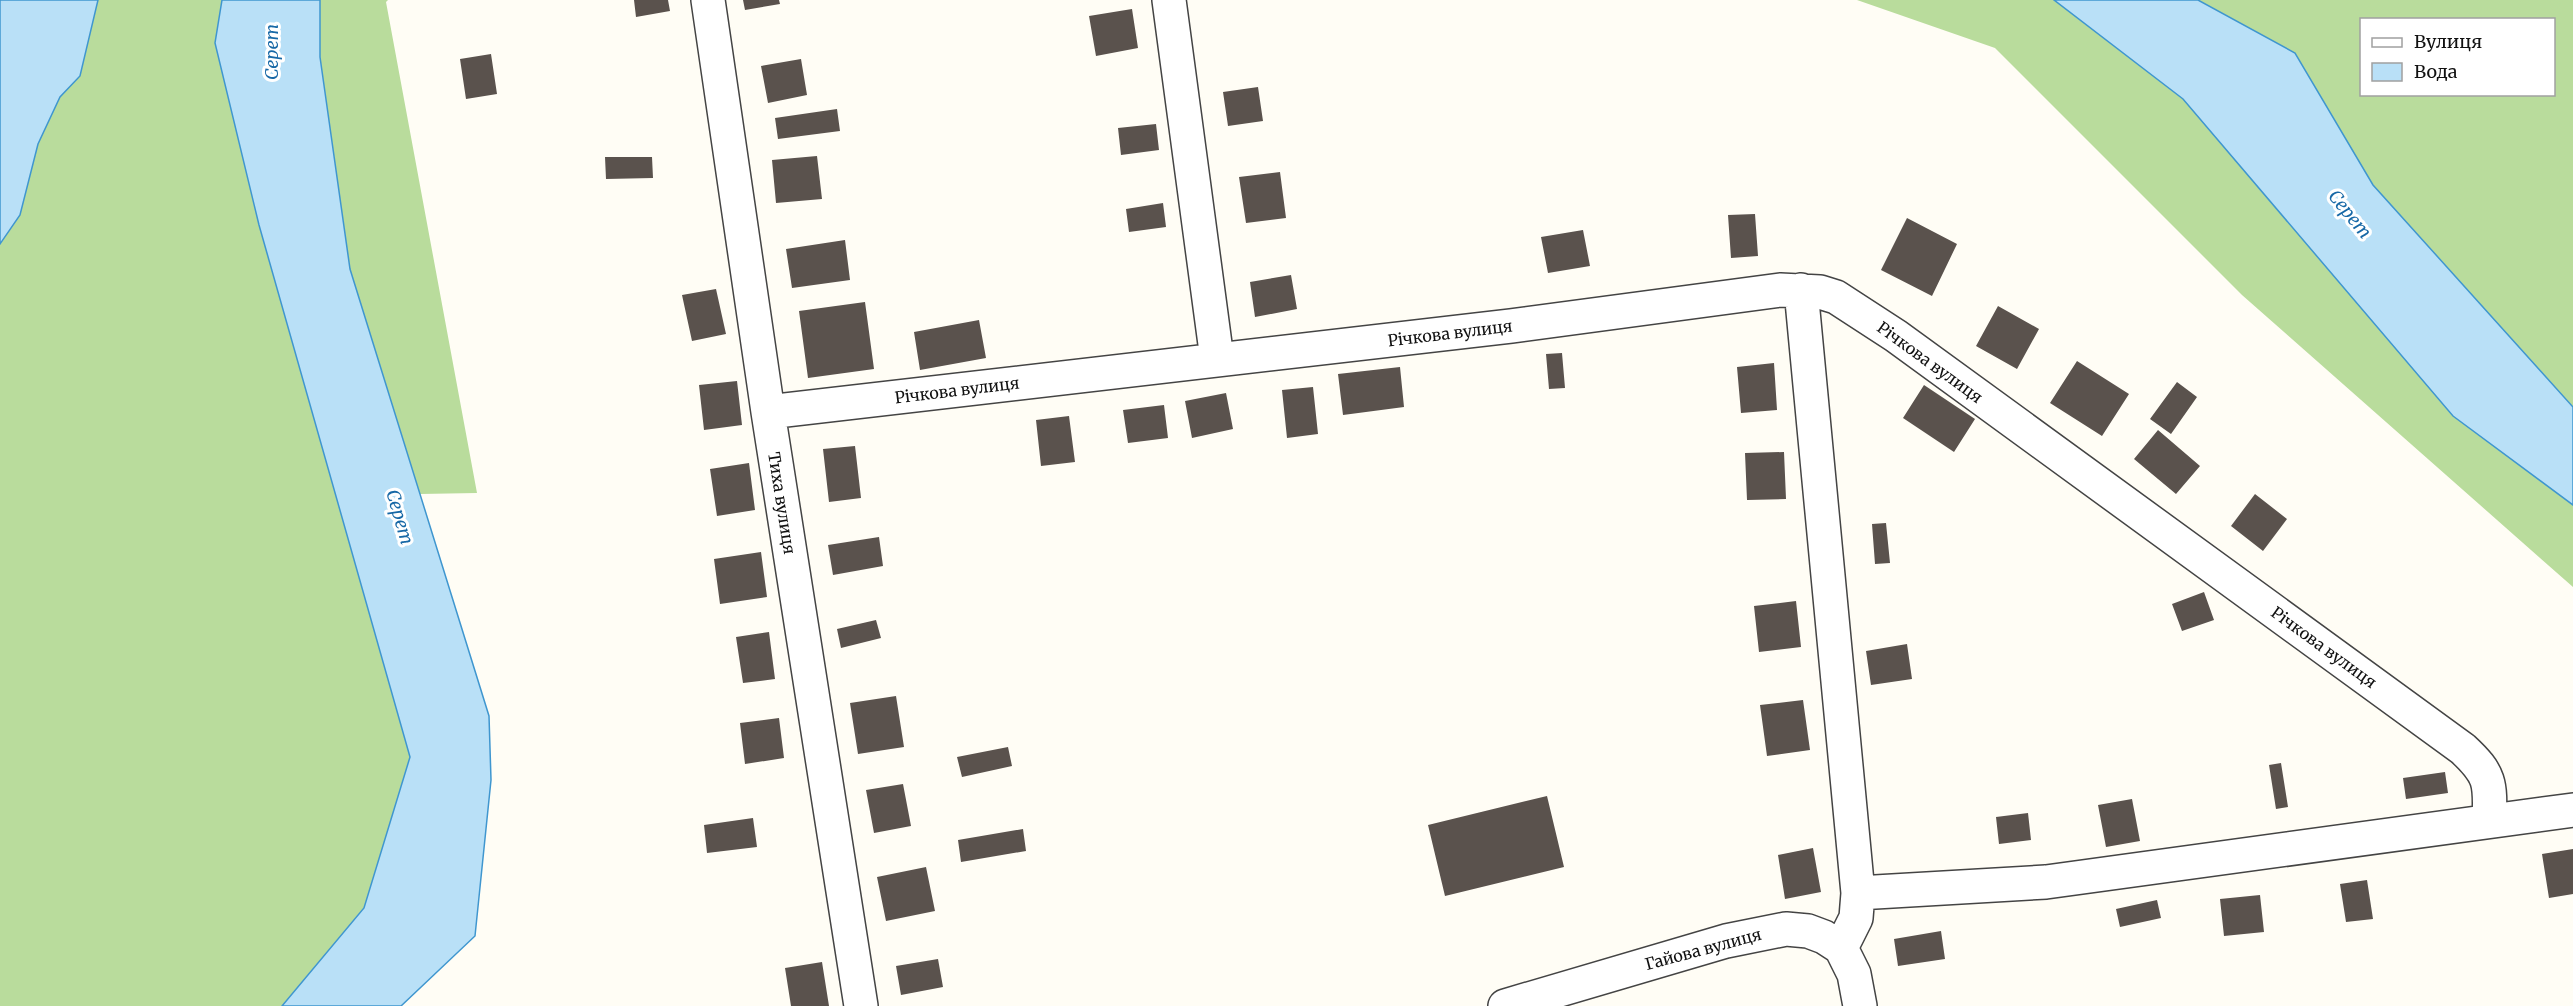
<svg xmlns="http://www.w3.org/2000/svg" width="2573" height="1006" viewBox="0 0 2573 1006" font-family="Merriweather,serif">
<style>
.forest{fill:#b9dc9c;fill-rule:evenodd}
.water{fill:#b9e0f7;stroke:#3f96cf;stroke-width:1.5}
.building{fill:#5a524d}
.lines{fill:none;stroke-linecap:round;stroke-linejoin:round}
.minor-casing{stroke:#444;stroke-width:36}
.minor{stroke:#fff;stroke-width:33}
.labels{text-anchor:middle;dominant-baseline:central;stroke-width:6;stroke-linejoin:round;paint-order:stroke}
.street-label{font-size:16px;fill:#111;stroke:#fff}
.water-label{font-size:18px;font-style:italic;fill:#1768a6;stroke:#fff}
</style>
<rect width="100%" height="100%" fill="#fffdf5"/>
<!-- forest -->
<path class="forest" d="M0,0H222L215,43L259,225L410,757L364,908L282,1006H0Z
M320,0H388L386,2L477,493L420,494L350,269L320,57Z
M1857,0H2054L2183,99L2453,416L2573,505V587L2242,295L1995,48Z
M2198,0H2573V407L2373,185L2295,53ZM2362,20H2554V94H2362Z"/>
<!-- water -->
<path class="water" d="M0,0H98L80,76L60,97L38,144L20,215L0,244Z
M222,0H320V57L350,269L489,716L491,780L475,936L401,1006H282L364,908L410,757L259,225L215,43Z
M2054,0H2198L2295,53L2373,185L2573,407V505L2453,416L2183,99Z"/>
<!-- building -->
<path class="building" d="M634,0H668L670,11L636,17Z
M743,0H779L780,4L745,10Z
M1132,9L1138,48L1096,56L1089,16Z
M491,54L497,94L466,99L460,59Z
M801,59L807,95L768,103L761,66Z
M1258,87L1263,121L1228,126L1223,92Z
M837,109L840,131L778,139L775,118Z
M1156,124L1159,150L1121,155L1118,128Z
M817,156L822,199L776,203L772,160Z
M605,157H652L653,178L606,179Z
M1280,172L1286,218L1246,223L1239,177Z
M1163,203L1166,227L1129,232L1126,209Z
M1755,214L1758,256L1731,258L1728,215Z
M1907,218L1957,244L1932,296L1881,270Z
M1583,230L1590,266L1548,273L1541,237Z
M845,240L850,280L792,288L786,249Z
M1291,275L1297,309L1255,317L1250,282Z
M716,289L726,334L692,341L682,295Z
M865,302L874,369L808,378L799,311Z
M1998,306L2039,329L2017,369L1976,346Z
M979,320L986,358L920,370L914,332Z
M1562,353L1565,388L1549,389L1546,354Z
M2077,361L2129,394L2102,436L2050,403Z
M1774,363L1777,410L1741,413L1737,367Z
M1400,367L1404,407L1343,415L1338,374Z
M737,381L742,425L704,430L699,385Z
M2177,382L2197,397L2171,434L2150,419Z
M1924,385L1975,419L1954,452L1903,418Z
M1313,387L1318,434L1287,438L1282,390Z
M1226,393L1233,429L1192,438L1185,401Z
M1164,405L1168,438L1128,443L1123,410Z
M1069,416L1075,462L1041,466L1036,420Z
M2158,430L2200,466L2176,494L2134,459Z
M855,446L861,498L829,502L823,449Z
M1784,452L1786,499L1747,500L1745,453Z
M749,463L755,510L717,516L710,469Z
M2255,494L2287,519L2263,551L2231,526Z
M1886,523L1890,563L1875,564L1872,524Z
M879,537L883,566L833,575L828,545Z
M761,552L767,597L720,604L714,559Z
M2204,592L2214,620L2182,631L2172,604Z
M1796,601L1801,647L1759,652L1754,606Z
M876,620L881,638L841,648L837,629Z
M769,632L775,679L743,683L736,637Z
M1907,644L1912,679L1871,685L1866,651Z
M896,696L904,747L858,754L850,703Z
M1803,700L1810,750L1767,756L1760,705Z
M779,718L784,758L745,764L740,723Z
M1008,747L1012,766L962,777L957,757Z
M2281,763L2288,807L2276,809L2269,765Z
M2445,772L2448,793L2406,799L2403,778Z
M903,784L911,826L874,833L866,790Z
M1547,796L1564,867L1445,896L1428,825Z
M2132,799L2140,841L2106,847L2098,805Z
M2028,813L2031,840L1999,844L1996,817Z
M753,818L757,847L707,853L704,825Z
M1023,829L1026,851L961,862L958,840Z
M1813,848L1821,892L1785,899L1778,855Z
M2573,849V894L2549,898L2542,854Z
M926,867L935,911L886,921L877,877Z
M2367,880L2373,919L2346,922L2340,884Z
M2260,895L2264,932L2224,936L2220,899Z
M2157,900L2161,918L2120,927L2116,909Z
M1941,931L1945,959L1898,966L1894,939Z
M938,959L943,987L901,995L896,966Z
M822,962L829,1006H791L785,968Z"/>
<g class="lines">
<!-- minor casing -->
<g class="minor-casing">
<path id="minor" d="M708,0L768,412L861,1006
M1169,0L1217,359
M1801,290L1858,893L1856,918L1841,948
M768,412L1511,326L1780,290L1820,292L1836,297L1896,336L2463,749C2490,774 2491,783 2489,820
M1858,893L2046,882L2573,810
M1505,1006L1726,941L1786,929L1808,931L1824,937L1841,948L1854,974L1860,1006"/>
</g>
<!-- minor -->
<use href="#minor" class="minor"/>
</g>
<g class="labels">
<!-- street labels -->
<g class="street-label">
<text transform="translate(1450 333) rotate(-7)">Річкова вулиця</text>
<text transform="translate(1930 362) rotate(36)">Річкова вулиця</text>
<text transform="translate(957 390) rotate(-7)">Річкова вулиця</text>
<text transform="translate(782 503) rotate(81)">Тиха вулиця</text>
<text transform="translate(2324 647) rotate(36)">Річкова вулиця</text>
<text transform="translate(1703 949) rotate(-15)">Гайова вулиця</text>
</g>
<!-- water labels -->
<g class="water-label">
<text transform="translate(271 52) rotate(-90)">Серет</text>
<text transform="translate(2350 214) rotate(51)">Серет</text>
<text transform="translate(400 517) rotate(74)">Серет</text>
</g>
</g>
<!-- legend -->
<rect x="2360" y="18" width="195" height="78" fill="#ffffff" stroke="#a0a0a0" stroke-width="1.5"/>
<rect x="2372" y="38" width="30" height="9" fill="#ffffff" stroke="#a0a0a0" stroke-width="1.5"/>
<text x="2414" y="48" font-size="18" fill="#111111">Вулиця</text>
<rect x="2372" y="63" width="30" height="18" fill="#b9e0f7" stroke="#a0a0a0" stroke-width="1.5"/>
<text x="2414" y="78" font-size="18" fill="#111111">Вода</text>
</svg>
